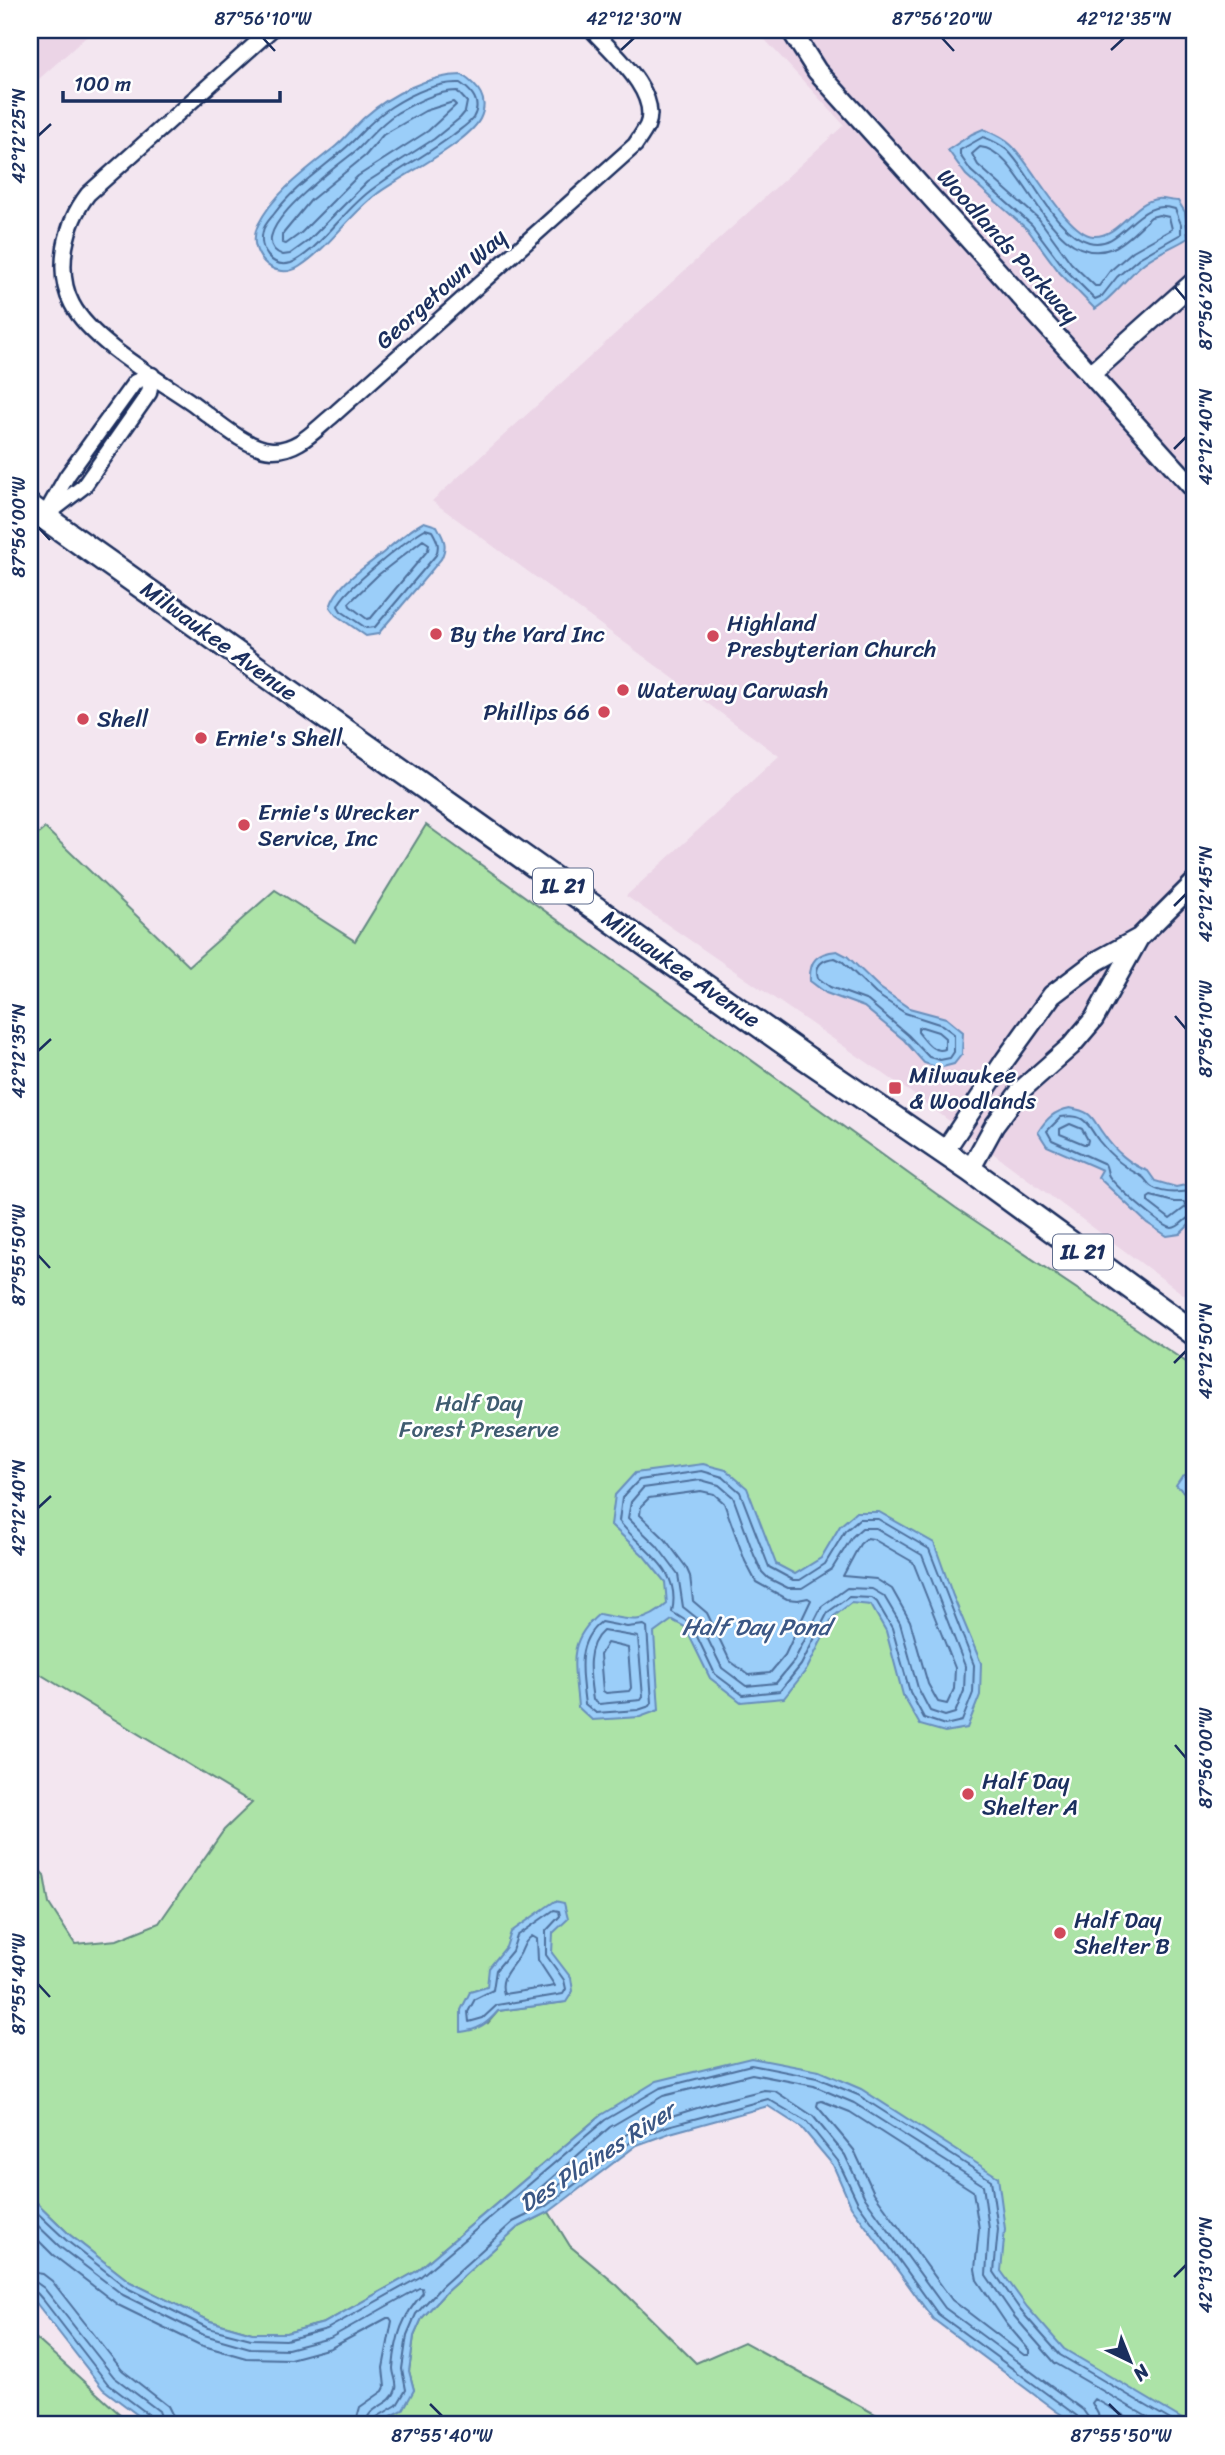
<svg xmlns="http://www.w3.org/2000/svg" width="1225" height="2455" viewBox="0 0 1225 2455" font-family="Sriracha,sans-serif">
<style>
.built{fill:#ebd4e6}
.green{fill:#ace3a7;stroke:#648982;stroke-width:2;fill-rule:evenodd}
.water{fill:#9bcef9;stroke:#688ebb;stroke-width:2}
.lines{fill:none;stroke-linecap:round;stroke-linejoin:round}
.shore{stroke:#4e6f9c;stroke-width:2}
.minor-casing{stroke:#1b2f5e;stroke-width:19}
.tertiary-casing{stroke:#1b2f5e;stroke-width:23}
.primary-casing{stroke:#1b2f5e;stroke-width:28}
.minor{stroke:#fff;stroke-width:14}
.tertiary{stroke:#fff;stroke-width:18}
.primary{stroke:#fff;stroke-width:23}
.ticks{fill:none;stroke:#1b2f5e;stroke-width:2.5}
.poi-dot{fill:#d1495b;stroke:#fff;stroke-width:2.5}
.labels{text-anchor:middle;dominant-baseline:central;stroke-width:5;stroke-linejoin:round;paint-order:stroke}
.shield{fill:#fff;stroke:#5f6d8e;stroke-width:2}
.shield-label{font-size:21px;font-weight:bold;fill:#1b2f5e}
.street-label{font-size:23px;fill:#1b2f5e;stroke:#fff}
.poi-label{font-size:23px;fill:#1b2f5e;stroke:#fff;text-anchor:start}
.park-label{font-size:23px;fill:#3f5c70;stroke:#fff}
.water-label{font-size:24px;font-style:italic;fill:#3b5785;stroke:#fff}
.neatline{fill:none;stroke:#1b2f5e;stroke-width:2.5}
.ticks-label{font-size:18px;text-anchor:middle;fill:#1b2f5e}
</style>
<rect width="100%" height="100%" fill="#f3e6f0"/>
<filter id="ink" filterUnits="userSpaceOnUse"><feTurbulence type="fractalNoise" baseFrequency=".0143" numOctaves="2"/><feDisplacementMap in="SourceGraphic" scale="14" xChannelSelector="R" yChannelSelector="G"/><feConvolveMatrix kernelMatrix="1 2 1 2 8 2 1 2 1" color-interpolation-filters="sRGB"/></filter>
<g filter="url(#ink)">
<!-- built -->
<path class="built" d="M30,30H94L30,87Z
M756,30H1195V1303L913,1094L626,896L779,756L432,501L844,125Z"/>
<!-- green -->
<path class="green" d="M426,825L956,1208L1195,1368V2425H1154L1099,2398L821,2107L717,2081L601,2115L417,2271L324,2323L286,2333H252L210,2321L130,2282L70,2235L30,2196V1860L44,1875L49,1904L75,1944L117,1940L159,1923L224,1830L252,1803L30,1668V841L45,828L189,966L275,890L355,941ZM487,1987L565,2002L498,2011L488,2023L470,1992Z
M549,2212L570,2246L617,2285L696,2363L744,2342L895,2425H374L384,2421L414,2390L409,2371L414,2336L422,2318L447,2291L517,2228Z
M30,2333L132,2425H30Z"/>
<!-- water -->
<path class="water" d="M462,75C478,86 490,99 480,119C468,143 401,176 377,194C349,215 329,248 299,267C273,283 245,251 258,225C274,192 309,168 336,146C347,137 355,125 366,116C391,94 429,75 462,75Z
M983,129C992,133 1004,138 1011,145C1031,163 1067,234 1093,236C1119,238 1132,202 1157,199C1163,198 1171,201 1178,201L1185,212L1188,238C1174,247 1158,252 1144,263C1126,277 1114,297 1095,309L1060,273L1028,230L966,175L948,150L972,134Z
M424,522L437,526C444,539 448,545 441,559L378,634L366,636L336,615L330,607C338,582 365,568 384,552C397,541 409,530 424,522Z
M837,951L847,956L880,988L909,1008L946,1018L963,1032L962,1054L954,1064L939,1068L924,1063L904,1040L864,1007L826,993L810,981C809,960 817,953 837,951Z
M1070,1108C1094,1112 1091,1118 1104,1135C1114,1150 1131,1165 1148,1171L1155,1181L1176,1187L1195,1183V1219L1180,1234L1167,1236L1147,1223L1098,1177L1102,1170L1047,1146L1038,1132C1046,1119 1054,1111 1070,1108Z
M703,1464L726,1470L747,1488L776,1564L795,1574L821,1558L840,1526L856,1512H879L934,1543L953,1596L981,1663L980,1695L967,1728L945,1732L920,1725L903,1695L886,1631L871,1605L851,1603L833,1617L807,1669L784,1698L741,1702L710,1678L685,1627L672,1620L654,1633L659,1710L640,1717L592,1720L578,1707C575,1666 565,1643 599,1614C629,1620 643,1626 667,1604L665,1582L644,1556L611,1525L615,1495L635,1473Z
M1195,1471V1496H1188L1176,1485L1182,1476Z
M555,1901L564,1903L568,1919L553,1933L552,1953L571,1978L573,1991L566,2002L498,2011C487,2024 478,2030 461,2032V2010L470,1992L487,1987L489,1968L506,1947L511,1932Z
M751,2058L819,2071L861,2089L998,2177L1005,2229L1001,2271L1027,2307L1064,2349L1192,2425H1078L1056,2411L933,2319L851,2206L833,2165L802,2128L768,2106L670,2133L637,2145L549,2212L517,2228L447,2291L422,2318L414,2336L409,2371L414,2390L403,2410L374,2425H151L103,2389L30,2295V2196L70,2235L130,2282L210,2321L252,2333H286L324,2323L417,2271L601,2115L657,2081Z"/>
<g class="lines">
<!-- shore -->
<path class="shore" d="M460,83C472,91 482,103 473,118C468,125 459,130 453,135C428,154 399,169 374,188C351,204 334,229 313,248C307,253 299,260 291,263C272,269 258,249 263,231C264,225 270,219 274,214C296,184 326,167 352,142C365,129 375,117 391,107C411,94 436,82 460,83Z
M457,91L467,102L465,112L460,118L434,139L367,182L308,241L290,254L283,255C235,237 343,162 358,149C371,136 381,123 397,113C415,103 436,91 457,91Z
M453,102L456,105L428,131L358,176L301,233L286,244L282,243V235L311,200L365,156L383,135L425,111Z
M983,137C991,140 1000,144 1007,150C1032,174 1054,233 1089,242C1124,251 1135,196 1175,209L1181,224V234L1139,258L1117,277L1102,296L1095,299L1065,269L1032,225L971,171L960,155V150Z
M980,147C1025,150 1048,273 1113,248C1127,242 1140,227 1151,217L1159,215L1169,217L1172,229L1133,251L1110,271L1099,286H1095L1071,263L1039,219L978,165L972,154Z
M425,529L432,531C437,540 440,545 436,555L375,627L366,628L341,611L338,606C342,591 409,538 425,529Z
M423,540L429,544L428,550L371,618L367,619L350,606L349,603L378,575Z
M835,958L843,962L876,994L905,1013L942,1025L954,1034V1052L950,1058L940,1060L929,1057L908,1035L868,1001L830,987L818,978C814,965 823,959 835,958Z
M922,1027L938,1032L945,1038V1049C933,1054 925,1040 918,1032V1028Z
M1070,1124L1082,1129L1088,1140L1087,1144H1084L1060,1134V1129Z
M1195,1190C1181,1193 1165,1195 1152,1187C1147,1184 1146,1178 1141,1176C1125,1168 1110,1155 1099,1141C1087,1125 1087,1113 1061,1117L1047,1131L1052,1140L1105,1164C1107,1167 1107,1171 1108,1174C1110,1182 1163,1228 1172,1228C1181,1228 1185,1216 1195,1215
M1151,1196L1174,1202H1184L1187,1206L1170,1219L1148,1202V1198Z
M702,1471L723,1477L740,1492L769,1567L793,1580H800L825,1564L845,1531L859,1519H878L929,1549L974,1665L973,1693L962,1721L945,1725L924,1718L910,1692L892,1628L877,1602L872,1598L849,1597L828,1612L801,1665L780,1691L743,1695L715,1674L691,1624L672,1612C682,1567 642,1552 619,1521L622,1498L639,1480Z
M701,1480L719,1485L733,1497L754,1555L762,1572L768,1578L788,1588H802L832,1569L852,1537L862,1528H876L922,1555L965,1666L964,1691L955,1713L945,1716L930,1711L918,1688L900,1623L884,1596L872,1589L847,1588L822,1606L794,1661L776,1683L746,1686L722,1668L698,1619L683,1607L678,1574L657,1546L628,1518L631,1502L643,1488Z
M701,1491L714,1494L724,1503L745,1561L756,1582L787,1599L798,1600L808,1598L811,1600L785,1655L770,1673L749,1675L730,1661L707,1613L693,1601L690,1576L686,1567L665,1539L640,1515L641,1506L649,1498Z
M867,1538L873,1539L913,1562L955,1668L954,1689L947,1704L938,1702L928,1684L910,1621L892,1589L876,1579L843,1576L860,1544Z
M601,1622L627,1627L644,1625L647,1627L652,1703L650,1706L638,1710L596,1713L585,1704C581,1674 575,1642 601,1622Z
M603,1631L638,1637L643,1697L641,1700L599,1704L593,1700C590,1678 584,1647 603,1631Z
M607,1643L628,1648L631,1688L629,1691L606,1693L603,1691L600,1655Z
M554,1910L559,1911L560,1916L546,1931V1955L564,1980L566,1989L563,1994L497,2005L483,2018L469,2022L468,2012L475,1999L493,1990L496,1970L512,1951L517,1936Z
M532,1936L537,1939L538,1960L555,1986L504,1994C498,1977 512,1968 520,1954C524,1946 524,1942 532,1936Z
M822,2101L850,2112L973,2191L979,2229L975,2269L977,2280L1006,2323L1029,2350V2355H1024L952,2300L874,2193L854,2150L817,2106L818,2102Z
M30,2206L66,2240L127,2288L208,2328L251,2339L286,2340L327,2329L420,2277L605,2120L660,2088L751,2065L817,2078L858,2095L991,2180L998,2229L994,2272L1021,2311L1060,2355L1179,2425
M30,2218L60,2247L123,2295L204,2335L250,2348L288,2349L330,2338L419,2288H422L423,2293C402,2317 396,2335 393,2368C393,2375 398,2383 396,2389C391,2408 367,2404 366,2425
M30,2232L53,2255L118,2305L200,2345L246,2358L290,2359L331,2348L387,2318H390L392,2321L383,2368L385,2387L383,2391L360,2407L355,2425
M30,2272L43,2274L52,2281L122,2370L168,2406L173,2416L174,2425
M30,2282L37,2283L44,2288L114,2377L159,2411L164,2425
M30,2291L37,2293L44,2301L108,2384L152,2417L155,2425
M374,2425L377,2417L397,2405L406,2390L402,2369L407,2335L416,2314L442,2286L513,2222L546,2206L635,2139L668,2126L768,2099L807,2122L838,2161L858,2203L938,2314L1077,2416L1081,2425
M1089,2425L1088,2417L1083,2410L945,2308L865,2198L845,2155L813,2116L775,2091L764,2090L720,2101L665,2118L631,2131L541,2198L533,2201L531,2196L610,2127L663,2096L752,2074L814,2086L854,2103L983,2185L989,2229L986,2275L1014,2316L1055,2363L1161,2425
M1100,2425L1098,2414L1092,2403L1095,2399L1141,2425"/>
<!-- minor casing -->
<g class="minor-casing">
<path id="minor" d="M271,30L88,194C75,211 69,226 65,247C62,266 63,287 72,304C91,341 156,378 191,402C212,417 246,449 272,450C297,451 314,431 331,417L635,145C639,139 644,132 647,126C661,93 612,52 592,30
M49,508L67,476L135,382L152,375
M45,516L84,486L149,393L152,375"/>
</g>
<!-- tertiary casing -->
<g class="tertiary-casing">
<path id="tertiary" d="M791,30L817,71L1195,490
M1091,374L1195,281
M944,1152L1005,1060L1052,995L1097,961L1139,938
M970,1170L994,1126L1020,1091L1071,1046L1094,1019L1139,938L1195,882"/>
</g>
<!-- primary casing -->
<g class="primary-casing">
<path id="primary" d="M30,507L806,1058L970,1170L1195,1334"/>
</g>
<!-- minor -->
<use href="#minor" class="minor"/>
<!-- tertiary -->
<use href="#tertiary" class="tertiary"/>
<!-- primary -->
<use href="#primary" class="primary"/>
</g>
</g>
<!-- ticks -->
<path class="ticks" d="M263,38L275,51M942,38L954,51M621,50L634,38M1111,50L1124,38M38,136L51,124M1175,287L1186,300M1174,449L1186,437M38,527L50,540M1174,906L1186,894M1175,1016L1186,1029M38,1051L51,1039M38,1255L50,1268M1174,1363L1186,1351M38,1508L51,1496M1175,1745L1186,1758M38,1984L50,1997M1174,2277L1186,2265M430,2404L442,2416M1109,2404L1121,2416"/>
<!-- markers -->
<g class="poi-dot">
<circle cx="436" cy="634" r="7"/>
<circle cx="713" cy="636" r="7"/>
<circle cx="623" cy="690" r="7"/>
<circle cx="604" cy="712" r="7"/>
<circle cx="83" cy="719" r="7"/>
<circle cx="201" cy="738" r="7"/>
<circle cx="244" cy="825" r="7"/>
<rect x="888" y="1081" width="14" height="14" rx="3.5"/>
<circle cx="968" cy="1794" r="7"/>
<circle cx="1060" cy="1933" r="7"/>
</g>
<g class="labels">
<!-- shield labels -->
<g class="shield">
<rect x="533" y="868.5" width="60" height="35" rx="5"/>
<rect x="1053" y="1234.5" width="60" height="35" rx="5"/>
</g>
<g class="shield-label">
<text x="563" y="886">IL 21</text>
<text x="1083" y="1252">IL 21</text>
</g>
<!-- street labels -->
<g class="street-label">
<text transform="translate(1008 246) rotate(48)">Woodlands Parkway</text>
<text transform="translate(441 289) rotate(-42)">Georgetown Way</text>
<text transform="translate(219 641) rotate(36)">Milwaukee Avenue</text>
<text transform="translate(681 969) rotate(35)">Milwaukee Avenue</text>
</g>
<!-- poi labels -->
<g class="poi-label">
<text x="727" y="623">Highland<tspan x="727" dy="26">Presbyterian Church</tspan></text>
<text x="450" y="634">By the Yard Inc</text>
<text x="637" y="690">Waterway Carwash</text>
<text x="590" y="712" text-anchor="end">Phillips 66</text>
<text x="97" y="719">Shell</text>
<text x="215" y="738">Ernie's Shell</text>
<text x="258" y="812">Ernie's Wrecker<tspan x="258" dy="26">Service, Inc</tspan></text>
<text x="909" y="1075">Milwaukee<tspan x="909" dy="26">&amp; Woodlands</tspan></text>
<text x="982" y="1781">Half Day<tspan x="982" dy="26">Shelter A</tspan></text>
<text x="1074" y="1920">Half Day<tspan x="1074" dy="26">Shelter B</tspan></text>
</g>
<!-- park labels -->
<g class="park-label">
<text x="479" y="1403">Half Day<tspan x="479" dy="26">Forest Preserve</tspan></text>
</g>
<!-- water labels -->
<g class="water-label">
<text x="756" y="1627">Half Day Pond</text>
<text transform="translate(597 2157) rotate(-33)">Des Plaines River</text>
</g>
</g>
<!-- margin -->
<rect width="1225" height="2455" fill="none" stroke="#fff" stroke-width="77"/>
<!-- north arrow -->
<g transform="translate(1130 2361) rotate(137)" stroke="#ffffff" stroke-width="5" paint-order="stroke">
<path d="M0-5L12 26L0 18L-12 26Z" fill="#1b2f5e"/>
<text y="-10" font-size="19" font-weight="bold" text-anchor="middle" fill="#1b2f5e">N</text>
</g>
<!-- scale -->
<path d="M63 91v10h217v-10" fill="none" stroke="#1b2f5e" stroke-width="3.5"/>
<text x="74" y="91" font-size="21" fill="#1b2f5e" stroke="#ffffff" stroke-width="5" paint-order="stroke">100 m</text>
<rect x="38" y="38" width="1148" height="2378" class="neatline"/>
<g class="ticks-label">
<text x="263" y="25">87°56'10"W</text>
<text x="634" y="25">42°12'30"N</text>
<text x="942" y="25">87°56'20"W</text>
<text x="1124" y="25">42°12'35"N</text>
<text transform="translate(19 136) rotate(-90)" y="6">42°12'25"N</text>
<text transform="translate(1206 300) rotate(-90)" y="6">87°56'20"W</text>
<text transform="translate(1206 437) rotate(-90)" y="6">42°12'40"N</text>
<text transform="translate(19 527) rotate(-90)" y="6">87°56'00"W</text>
<text transform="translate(1206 894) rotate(-90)" y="6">42°12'45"N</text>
<text transform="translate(1206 1029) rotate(-90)" y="6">87°56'10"W</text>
<text transform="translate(19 1051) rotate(-90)" y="6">42°12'35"N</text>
<text transform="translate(19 1255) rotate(-90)" y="6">87°55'50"W</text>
<text transform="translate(1206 1351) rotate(-90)" y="6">42°12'50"N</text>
<text transform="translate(19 1508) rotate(-90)" y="6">42°12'40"N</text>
<text transform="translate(1206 1758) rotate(-90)" y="6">87°56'00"W</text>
<text transform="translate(19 1984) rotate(-90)" y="6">87°55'40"W</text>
<text transform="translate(1206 2265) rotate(-90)" y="6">42°13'00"N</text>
<text x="442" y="2442">87°55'40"W</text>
<text x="1121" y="2442">87°55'50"W</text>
</g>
</svg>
